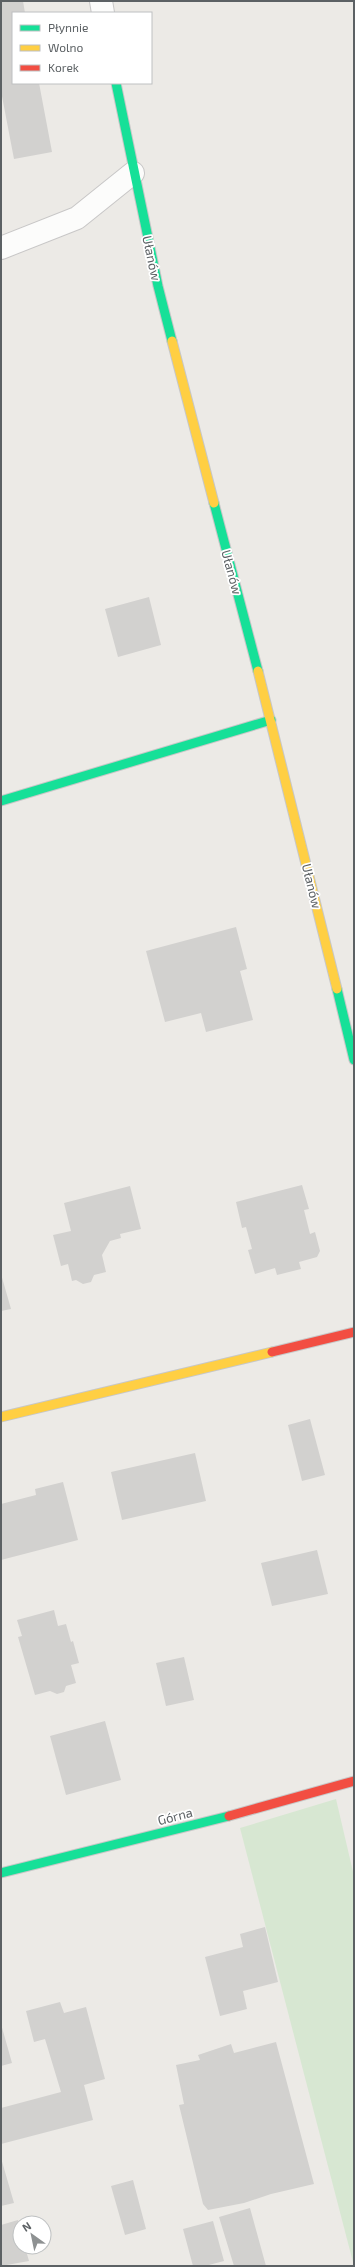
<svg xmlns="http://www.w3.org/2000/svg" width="355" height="2267" viewBox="0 0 355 2267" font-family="'Exo 2',sans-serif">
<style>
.green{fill:#d7e7d2}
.building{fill:#d2d1cf}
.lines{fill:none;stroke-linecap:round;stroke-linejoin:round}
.street-casing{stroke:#c8c7c7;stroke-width:24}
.fast-casing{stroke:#c7c7c7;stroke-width:11}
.slow-casing{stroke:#c7c7c7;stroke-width:11}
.jam-casing{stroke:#c7c7c7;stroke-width:11}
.street{stroke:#fcfcfb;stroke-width:22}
.fast{stroke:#16e098;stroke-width:9}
.slow{stroke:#ffcf43;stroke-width:9}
.jam{stroke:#f24e42;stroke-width:9}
.labels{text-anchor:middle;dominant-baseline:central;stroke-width:3.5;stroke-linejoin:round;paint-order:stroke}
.street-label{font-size:13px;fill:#5c6164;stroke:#fff}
</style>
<rect width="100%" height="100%" fill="#eceae6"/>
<!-- green -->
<path class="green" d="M336,1799L354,1876V2266L240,1828Z"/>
<!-- building -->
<path class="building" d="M1,1H23L25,13H13V83H39L52,152L14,159L1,91Z
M149,597L161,645L118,657L105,609Z
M236,927L247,969L240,971L253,1020L206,1032L201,1013L165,1022L146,951Z
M302,1185L309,1209L304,1210L310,1234L315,1232L320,1251L317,1257L299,1262L301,1269L277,1275L275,1268L255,1274L248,1250L252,1249L246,1227L242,1228L236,1202Z
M130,1186L141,1229L120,1234L121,1238L110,1241L102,1255L106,1272L94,1275L91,1282L83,1284L76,1280L72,1281L68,1264L61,1266L53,1235L71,1231L64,1203Z
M1,1274L11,1309L1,1311Z
M310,1419L325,1475L302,1481L288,1425Z
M195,1453L206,1501L122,1520L111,1472Z
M63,1482L78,1540L1,1560V1504L36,1495L35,1489Z
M317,1550L328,1594L272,1606L261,1563Z
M54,1610L58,1626L66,1624L71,1642L73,1641L79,1663L71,1665L76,1683L66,1686L64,1692L57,1694L50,1691L35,1695L18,1637L22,1636L17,1620Z
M184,1657L194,1700L166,1706L156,1663Z
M105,1721L121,1780L66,1795L50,1736Z
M265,1927L278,1982L243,1991L247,2009L220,2016L205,1957L243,1947L240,1934Z
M60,2002L64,2013L86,2007L105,2079L84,2085L93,2120L1,2144V2108L61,2092L45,2039L34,2042L26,2011Z
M1,2024L12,2063L1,2066Z
M276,2042L314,2184L271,2194L244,2203L208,2210L203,2204L179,2105L184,2104L176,2065L200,2060L198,2055L231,2044L234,2053Z
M1,2158L14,2203L1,2206Z
M133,2180L146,2229L125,2235L111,2186Z
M250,2208L266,2266H234L219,2217Z
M18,2220L20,2247H25L29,2261L1,2266V2225Z
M213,2221L224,2261L205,2266H193L183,2229Z"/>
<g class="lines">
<!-- street casing -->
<g class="street-casing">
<path id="street" d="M101,1L103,13
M1,248L77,218L133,173"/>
</g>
<!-- fast casing -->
<g class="fast-casing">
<path id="fast" d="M116,83L158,286L172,341
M214,503L258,671
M1,801L271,720
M337,989L354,1060
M1,1873L229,1816"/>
</g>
<!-- slow casing -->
<g class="slow-casing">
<path id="slow" d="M172,341L214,503
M258,671L337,989
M1,1417L272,1352"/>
</g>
<!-- jam casing -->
<g class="jam-casing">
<path id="jam" d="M272,1352L354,1332
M229,1816L354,1781"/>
</g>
<!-- street -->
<use href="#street" class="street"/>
<!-- fast -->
<use href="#fast" class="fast"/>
<!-- slow -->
<use href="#slow" class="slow"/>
<!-- jam -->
<use href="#jam" class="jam"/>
</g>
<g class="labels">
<!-- street labels -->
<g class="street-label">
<text transform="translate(152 258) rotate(78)">Ułanów</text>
<text transform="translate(232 572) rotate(75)">Ułanów</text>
<text transform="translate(312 886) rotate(76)">Ułanów</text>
<text transform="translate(175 1816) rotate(-14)">Górna</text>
</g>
</g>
<!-- border -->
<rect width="355" height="2267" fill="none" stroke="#5c6164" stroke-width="4"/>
<!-- legend -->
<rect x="12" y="12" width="140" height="72" fill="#ffffff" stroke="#bec0c1"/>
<rect x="20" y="25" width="20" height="6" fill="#16e098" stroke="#bec0c1"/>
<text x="48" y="32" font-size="12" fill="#5c6164">Płynnie</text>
<rect x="20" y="45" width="20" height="6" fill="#ffcf43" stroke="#bec0c1"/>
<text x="48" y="52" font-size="12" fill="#5c6164">Wolno</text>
<rect x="20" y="65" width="20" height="6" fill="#f24e42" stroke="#bec0c1"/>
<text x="48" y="72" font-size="12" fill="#5c6164">Korek</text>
<!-- north arrow -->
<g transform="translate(32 2235) rotate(327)"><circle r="19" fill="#ffffff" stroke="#bec0c1"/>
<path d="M0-3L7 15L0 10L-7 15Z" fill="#8e9192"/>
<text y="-6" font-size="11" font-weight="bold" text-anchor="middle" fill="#5c6164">N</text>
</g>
</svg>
